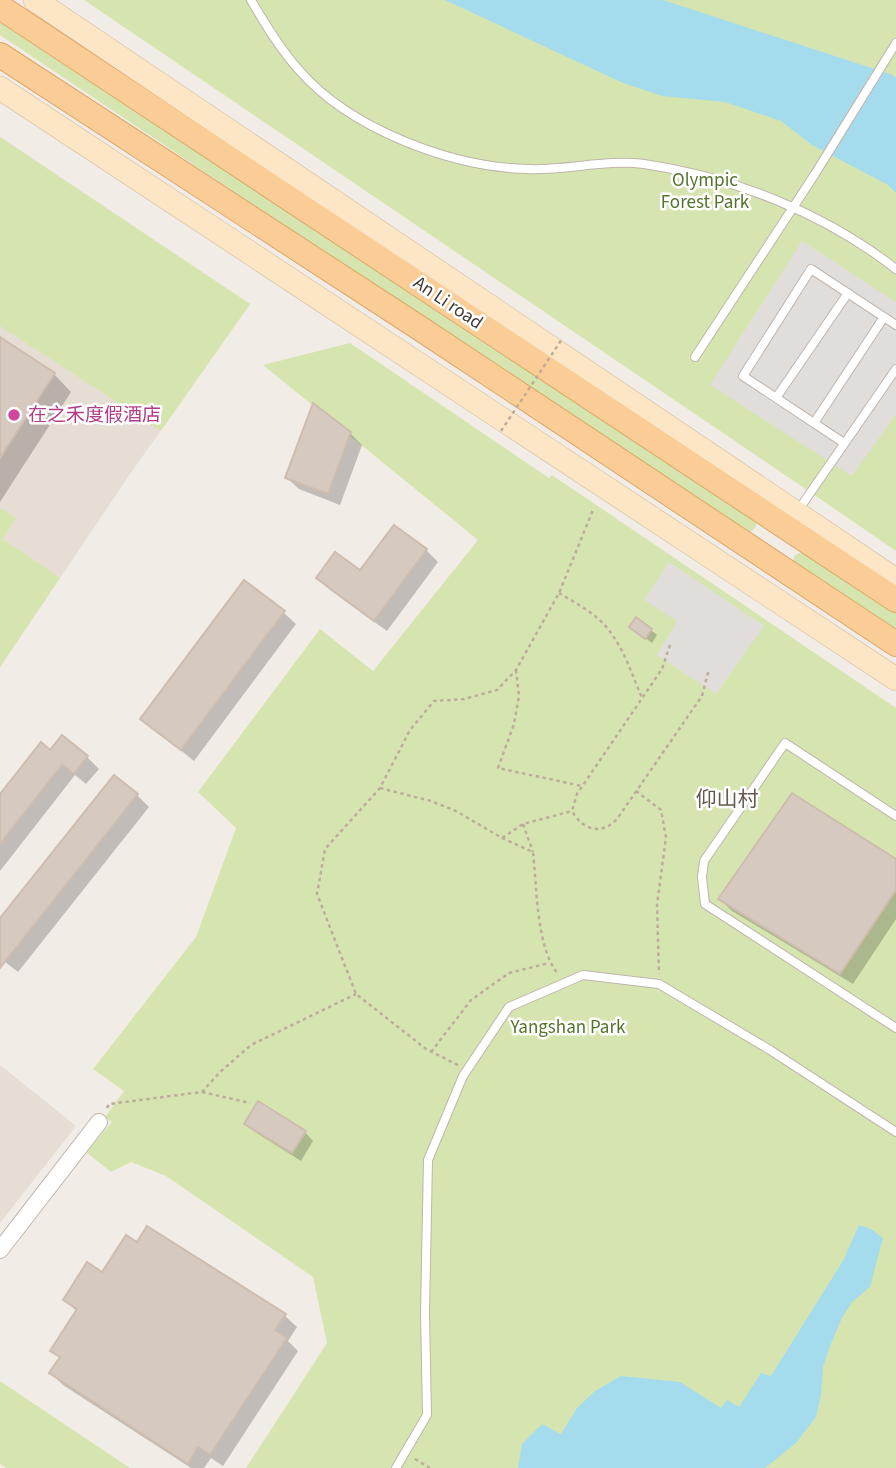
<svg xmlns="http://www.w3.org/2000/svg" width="896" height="1468" viewBox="0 0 896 1468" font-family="'Source Sans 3','Noto Sans SC',sans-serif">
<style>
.residential{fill:#e6ddd4}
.green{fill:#d6e5b0}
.parking{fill:#e0dddb}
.water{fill:#a4dced}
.shadow{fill:#0003}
.building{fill:#d6c9bf;stroke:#cebdaf;stroke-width:2}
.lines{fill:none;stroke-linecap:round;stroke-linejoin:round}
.lane-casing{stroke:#c0b5ac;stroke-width:10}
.street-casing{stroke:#c0b5ac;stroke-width:18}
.secondary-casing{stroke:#d3ba99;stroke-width:24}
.primary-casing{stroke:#dea667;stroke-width:26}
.path{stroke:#beac9b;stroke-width:2.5;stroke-dasharray:3.5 3.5;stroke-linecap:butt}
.lane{stroke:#fff;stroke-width:8}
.street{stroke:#fff;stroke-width:16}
.secondary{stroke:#fce6c6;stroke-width:23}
.primary{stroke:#facd97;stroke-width:24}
.path-bridge{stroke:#beac9b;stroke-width:2.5;stroke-dasharray:3.5 3.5;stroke-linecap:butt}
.hotel-dot{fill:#d1479c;stroke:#fff;stroke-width:2.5}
.labels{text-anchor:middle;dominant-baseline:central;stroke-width:5;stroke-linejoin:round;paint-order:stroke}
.park-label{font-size:19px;fill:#53742b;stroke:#fff}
.street-label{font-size:19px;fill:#443c35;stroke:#fff}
.hotel-label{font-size:19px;fill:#b23c85;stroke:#fff;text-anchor:start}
.neighbourhood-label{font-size:21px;fill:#67584d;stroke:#fff}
</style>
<rect width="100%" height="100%" fill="#f2ece6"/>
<!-- residential -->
<path class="residential" d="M0,137L250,304L130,474L0,667Z
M0,1065L76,1126L0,1223Z"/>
<!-- green -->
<path class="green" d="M84,0H896V551L810,492Z
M0,10L757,522L755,528L748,534L740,531L0,35Z
M0,137L250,304L161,431L0,326Z
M350,343L549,478L552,475L896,708V1468H246L327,1343L313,1277L166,1176L131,1162L111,1172L86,1152L112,1122L105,1117L124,1091L93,1069L196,937L236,828L198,792L320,629L373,671L478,540L263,365Z
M0,508L16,518L3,539L60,578L0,667Z
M802,552L896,610V638L792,564L795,555Z
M0,1381L130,1468H6L0,1464Z"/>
<!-- parking -->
<path class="parking" d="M802,241L896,302V414L852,476L710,385Z
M669,562L764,626L716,694L657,655L677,621L644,600Z"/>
<!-- water -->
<path class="water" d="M445,0H663L893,75L896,78V193L888,185L812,145L781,121L725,102L662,96L623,83Z
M859,1225L871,1229L883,1238L870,1287L852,1302L842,1318L830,1346L823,1367L821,1395L816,1417L796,1443L765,1468H518L522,1444L542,1424L561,1434L577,1408L595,1391L621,1376L680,1382L721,1408L727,1400L739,1407L761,1373L771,1376L844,1259Z"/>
<!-- shadow -->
<path class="shadow" d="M0,339L54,374L71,392L0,502Z
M350,433L362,445L340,505L299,489L287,478Z
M426,550L438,562L387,631L330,590L319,578L361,573Z
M244,583L284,613L296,624L194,761L142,719Z
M631,627L651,630L657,635L652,643Z
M50,752L87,757L99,769L86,784L75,775L0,871V797Z
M137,795L149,807L18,972L0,958V921Z
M896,862V919L853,984L732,911L720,899Z
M247,1123L305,1132L313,1141L301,1161L255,1132Z
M102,1274L285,1316L297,1327L288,1341L298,1351L223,1466L211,1458L204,1468H191L63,1385L51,1373L61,1359L52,1351L77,1312L65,1299Z"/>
<!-- building -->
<path class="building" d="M0,337L55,373L0,458Z
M313,403L351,432L328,494L285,478Z
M394,525L427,549L374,621L316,578L335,552L360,570Z
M244,580L285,611L181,750L140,719Z
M636,617L652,629L645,639L629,627Z
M62,735L88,756L74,774L62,765L0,844V794L41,742L50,750Z
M114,775L138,794L0,968V918Z
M792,793L896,859V890L840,974L718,899Z
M258,1101L306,1131L292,1153L244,1124Z
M147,1226L286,1314L275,1330L287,1338L210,1455L198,1447L188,1464L49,1373L60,1357L50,1351L77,1309L63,1300L87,1262L102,1272L126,1235L137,1242Z"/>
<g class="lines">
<!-- lane casing -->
<g class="lane-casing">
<path id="lane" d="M251,0C265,24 280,49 299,70C350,129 451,167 527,169C566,171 605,159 644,164C734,177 824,213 896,269
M695,357L815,174L896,43
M776,398L848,293
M814,423L884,317
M844,443L743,376L811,269L896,325
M797,512L896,369
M896,816L785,743L704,861L702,877L705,904L896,1028
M396,1468L427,1415L425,1313L428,1160L463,1076L509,1007L583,975L659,984L770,1050L896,1132"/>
</g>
<!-- street casing -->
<g class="street-casing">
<path id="street" d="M0,1250L99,1122"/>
</g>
<!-- secondary casing -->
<g class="secondary-casing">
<path id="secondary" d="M35,0L896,580
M0,88L896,679"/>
</g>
<!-- primary casing -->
<g class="primary-casing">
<path id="primary" d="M0,7L896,600
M0,55L418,327L896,644"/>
</g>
<!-- path -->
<path class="path" d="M559,593C577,604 599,615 611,633C625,652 633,677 642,698
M670,645L662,669L577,794L572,811C583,830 601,836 617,819L702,696L709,669
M516,670L519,696L514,724L498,768L582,786
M380,788L431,801L456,811L502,838L523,824L572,811
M636,791L661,810L666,837L657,905L659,974
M523,824L533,852
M502,838L533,852C537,887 536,947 558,974
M431,1052L471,1000L509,973L549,963
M458,1065L426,1049L356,994L317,894L325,849L380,788L410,730L434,701L464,699L497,690L516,670L559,593L593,510
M202,1092L250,1103
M107,1108L109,1104L202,1092L220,1072L251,1045L356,994
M415,1459L430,1468"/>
<!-- lane -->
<use href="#lane" class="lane"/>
<!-- street -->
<use href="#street" class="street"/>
<!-- secondary -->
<use href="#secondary" class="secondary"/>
<!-- primary -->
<use href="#primary" class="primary"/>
<!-- path-bridge -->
<path class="path-bridge" d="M501,431L562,339"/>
</g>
<!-- markers -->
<circle class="hotel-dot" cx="14" cy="415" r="7"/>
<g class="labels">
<!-- park labels -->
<g class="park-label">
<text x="705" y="180">Olympic<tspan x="705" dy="22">Forest Park</tspan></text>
<text x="568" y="1027">Yangshan Park</text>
</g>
<!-- street labels -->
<g class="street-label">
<text transform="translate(448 303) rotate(34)">An Li road</text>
</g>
<!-- hotel labels -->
<g class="hotel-label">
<text x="28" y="415">在之禾度假酒店</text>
</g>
<!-- neighbourhood labels -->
<g class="neighbourhood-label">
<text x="727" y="799">仰山村</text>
</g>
</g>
</svg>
